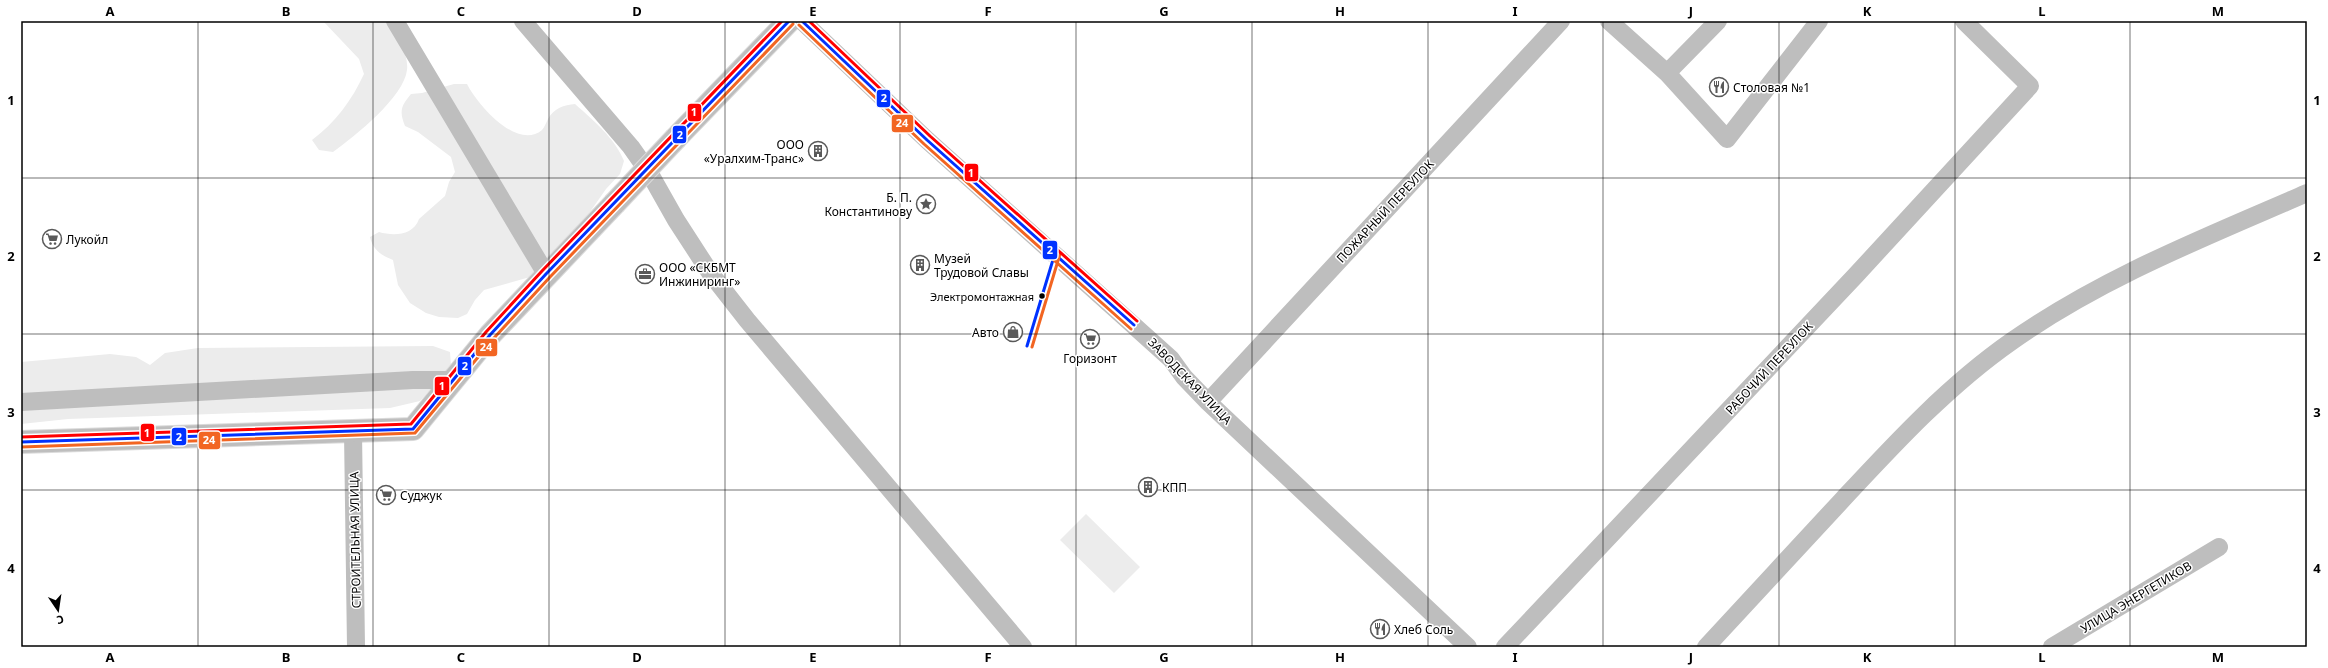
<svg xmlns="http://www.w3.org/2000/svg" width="2328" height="668" viewBox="0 0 2328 668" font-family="'Noto Sans',sans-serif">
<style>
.green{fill:#ececec}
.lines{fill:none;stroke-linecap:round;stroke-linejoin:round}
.major-casing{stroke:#dbdbdb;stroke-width:24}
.minor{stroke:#bebebe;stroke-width:18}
.major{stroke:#bebebe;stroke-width:22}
.major-bridge-casing{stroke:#dbdbdb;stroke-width:24;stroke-linecap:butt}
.major-bridge{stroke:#bebebe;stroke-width:22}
.bus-1-casing{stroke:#fff;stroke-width:6}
.bus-2-casing{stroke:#fff;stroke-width:6}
.bus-3-casing{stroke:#fff;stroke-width:6}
.bus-1{stroke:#0032ff;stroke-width:3}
.bus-2{stroke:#f26522;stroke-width:3}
.bus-3{stroke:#f00;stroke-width:3}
.grid{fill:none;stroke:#000;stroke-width:1;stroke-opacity:0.55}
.bus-dot{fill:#000;stroke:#fff;stroke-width:1.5}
.labels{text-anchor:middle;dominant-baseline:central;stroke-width:3;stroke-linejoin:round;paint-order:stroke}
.bus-label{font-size:11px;fill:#000;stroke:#fff;text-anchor:end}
.poi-label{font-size:12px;fill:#000;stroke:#fff;text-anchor:start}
.street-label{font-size:12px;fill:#000;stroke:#fff}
.line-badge{stroke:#fff;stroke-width:1.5}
.badge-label{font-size:11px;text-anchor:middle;font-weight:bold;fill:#fff}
.neatline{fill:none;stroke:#000;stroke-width:1.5}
.grid-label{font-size:13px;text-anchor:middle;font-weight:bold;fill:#000}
</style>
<rect width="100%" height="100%" fill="#fff"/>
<!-- green -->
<path class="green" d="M323,21H388C396,35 409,53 407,70C404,97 355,136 333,152L319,150L312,140C335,123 352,100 364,74L359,59Z
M454,84H467C477,104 517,151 542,130C544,128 546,123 548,119C554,108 564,105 575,104C594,121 614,137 624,161L620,174L606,189L578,229L556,248L537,275L484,290L475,300L467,314L458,318L439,317L426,313L410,303L398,285L393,260C381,255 373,250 370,237L379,232C393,236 413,236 419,219L445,196L449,182L455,172L451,157L418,132L405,126C399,111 401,106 411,94L422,93Z
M433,346L450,352L451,366L420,401L390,408L68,419L21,424V362L110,354L136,357L150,365L165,353L198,348Z
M1086,514L1140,567L1114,593L1060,540Z"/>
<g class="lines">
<!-- major casing -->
<g class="major-casing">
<path id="major" d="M676,138L789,21
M21,442L413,429L490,335L614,204"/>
</g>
<!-- minor -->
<path class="minor" d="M395,21L546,274
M523,21L631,147L650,174L676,220L711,274L747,320L1023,647
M802,21L927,140L1171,359L1184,377L1208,402L1468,647
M1609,21L1667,73L1727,139L1819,21
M1667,73L1718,21
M21,402L413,380H453
M1208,402L1561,21
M353,432L356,647
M1505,647L1856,275L2030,86L1964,21
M1706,647C1752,597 1798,548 1844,498C1897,441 1949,385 2012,341C2103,277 2206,237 2307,193
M2052,647L2219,547"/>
<!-- major -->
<use href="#major" class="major"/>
<!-- major-bridge casing -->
<g class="major-bridge-casing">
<path id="major-bridge" d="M614,204L676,138"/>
</g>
<!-- major-bridge -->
<use href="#major-bridge" class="major-bridge"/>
<!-- bus-1 casing -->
<g class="bus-1-casing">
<path id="bus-1" d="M802,21L927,140L1134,325
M1027,346L1055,253
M21,442L413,429L490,335L546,274L789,21"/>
</g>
<!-- bus-2 casing -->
<g class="bus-2-casing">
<path id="bus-2" d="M799,25L924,144L1131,329
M1032,347L1060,254
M21,447L415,433L494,338L550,277L793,24"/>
</g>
<!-- bus-3 casing -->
<g class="bus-3-casing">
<path id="bus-3" d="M809,21L930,136L1137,321
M21,437L411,424L486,332L542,271L782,21"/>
</g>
<!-- bus-1 -->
<use href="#bus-1" class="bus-1"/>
<!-- bus-2 -->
<use href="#bus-2" class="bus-2"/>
<!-- bus-3 -->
<use href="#bus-3" class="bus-3"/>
</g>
<!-- grid -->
<path class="grid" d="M198,21V647M373,21V647M549,21V647M725,21V647M900,21V647M1076,21V647M1252,21V647M1428,21V647M1603,21V647M1779,21V647M1955,21V647M2130,21V647M21,178H2307M21,334H2307M21,490H2307"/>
<!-- icons -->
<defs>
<g id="restaurant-ring" transform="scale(1)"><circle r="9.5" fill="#fff" stroke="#595959" stroke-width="1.5"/><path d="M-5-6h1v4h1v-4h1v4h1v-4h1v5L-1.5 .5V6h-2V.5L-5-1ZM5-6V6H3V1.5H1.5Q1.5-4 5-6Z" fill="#595959"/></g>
<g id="building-ring" transform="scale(1)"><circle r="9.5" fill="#fff" stroke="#595959" stroke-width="1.5"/><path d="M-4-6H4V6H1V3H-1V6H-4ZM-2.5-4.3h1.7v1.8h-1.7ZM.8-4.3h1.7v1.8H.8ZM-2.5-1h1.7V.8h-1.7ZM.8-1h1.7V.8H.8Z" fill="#595959"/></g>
<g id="sight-ring" transform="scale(1)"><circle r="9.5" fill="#fff" stroke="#595959" stroke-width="1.5"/><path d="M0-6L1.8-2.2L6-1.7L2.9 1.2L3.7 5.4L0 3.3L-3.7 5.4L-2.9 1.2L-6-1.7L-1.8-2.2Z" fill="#595959"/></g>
<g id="supermarket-ring" transform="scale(1)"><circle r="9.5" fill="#fff" stroke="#595959" stroke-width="1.5"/><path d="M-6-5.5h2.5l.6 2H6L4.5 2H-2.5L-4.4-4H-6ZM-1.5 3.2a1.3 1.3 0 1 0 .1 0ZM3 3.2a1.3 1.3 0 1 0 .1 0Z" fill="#595959"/></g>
<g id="office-ring" transform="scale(1)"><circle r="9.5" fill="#fff" stroke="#595959" stroke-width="1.5"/><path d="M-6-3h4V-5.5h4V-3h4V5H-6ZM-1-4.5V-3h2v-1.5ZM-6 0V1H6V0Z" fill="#595959"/></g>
<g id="shop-ring" transform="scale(1)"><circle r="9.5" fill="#fff" stroke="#595959" stroke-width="1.5"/><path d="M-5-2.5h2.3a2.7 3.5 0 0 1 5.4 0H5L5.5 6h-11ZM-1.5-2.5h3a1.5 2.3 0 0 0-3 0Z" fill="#595959"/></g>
</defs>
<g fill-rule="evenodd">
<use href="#restaurant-ring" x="1719" y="87"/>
<use href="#building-ring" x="818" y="151"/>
<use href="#sight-ring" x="926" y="204"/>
<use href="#supermarket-ring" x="52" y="239"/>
<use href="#building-ring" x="920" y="265"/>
<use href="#office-ring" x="645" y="274"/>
<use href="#shop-ring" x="1013" y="332"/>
<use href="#supermarket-ring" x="1090" y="339"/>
<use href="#building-ring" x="1148" y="487"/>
<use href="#supermarket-ring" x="386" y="495"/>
<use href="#restaurant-ring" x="1380" y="629"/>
</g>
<!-- markers -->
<circle class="bus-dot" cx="1042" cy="296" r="3.5"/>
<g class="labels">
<!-- bus labels -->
<g class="bus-label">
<text x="1034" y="296">Электромонтажная</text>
</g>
<!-- poi labels -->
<g class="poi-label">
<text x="1733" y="87">Столовая №1</text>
<text x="804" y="144" text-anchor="end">ООО<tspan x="804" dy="14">«Уралхим-Транс»</tspan></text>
<text x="912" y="197" text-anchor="end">Б. П.<tspan x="912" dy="14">Константинову</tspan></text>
<text x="66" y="239">Лукойл</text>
<text x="934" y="258">Музей<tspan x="934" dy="14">Трудовой Славы</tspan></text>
<text x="659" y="267">ООО «СКБМТ<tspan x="659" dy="14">Инжиниринг»</tspan></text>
<text x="999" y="332" text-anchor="end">Авто</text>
<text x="1090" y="358" text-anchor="middle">Горизонт</text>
<text x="1162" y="487">КПП</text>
<text x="400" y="495">Суджук</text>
<text x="1394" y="629">Хлеб Соль</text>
</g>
<!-- street labels -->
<g class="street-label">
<text transform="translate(1385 211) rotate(-47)">ПОЖАРНЫЙ ПЕРЕУЛОК</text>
<text transform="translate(1769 368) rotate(-47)">РАБОЧИЙ ПЕРЕУЛОК</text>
<text transform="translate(1190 381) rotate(46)">ЗАВОДСКАЯ УЛИЦА</text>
<text transform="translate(355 540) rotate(-91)">СТРОИТЕЛЬНАЯ УЛИЦА</text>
<text transform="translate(2136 597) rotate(-31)">УЛИЦА ЭНЕРГЕТИКОВ</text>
</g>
</g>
<g class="line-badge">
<rect x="876" y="89" width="15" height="19" rx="4" fill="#0032ff"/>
<rect x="687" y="103" width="15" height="19" rx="4" fill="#f00"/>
<rect x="891" y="114" width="23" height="19" rx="4" fill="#f26522"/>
<rect x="672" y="125" width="15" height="19" rx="4" fill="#0032ff"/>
<rect x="964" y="163" width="15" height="19" rx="4" fill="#f00"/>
<rect x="1042" y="240" width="16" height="20" rx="4" fill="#0032ff"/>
<rect x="475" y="338" width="23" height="19" rx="4" fill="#f26522"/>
<rect x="457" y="356" width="15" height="20" rx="4" fill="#0032ff"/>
<rect x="434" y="376" width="16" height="20" rx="4" fill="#f00"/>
<rect x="140" y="423" width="15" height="19" rx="4" fill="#f00"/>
<rect x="171" y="427" width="16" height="19" rx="4" fill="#0032ff"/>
<rect x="198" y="431" width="23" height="19" rx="4" fill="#f26522"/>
</g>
<g class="badge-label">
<text x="884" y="102">2</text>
<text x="694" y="116">1</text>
<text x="902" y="127">24</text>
<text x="680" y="139">2</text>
<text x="971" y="177">1</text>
<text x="1050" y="254">2</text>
<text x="486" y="351">24</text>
<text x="465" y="370">2</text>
<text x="442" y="390">1</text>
<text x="147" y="437">1</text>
<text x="179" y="441">2</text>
<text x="209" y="444">24</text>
</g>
<!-- border -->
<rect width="2328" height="668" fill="none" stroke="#ffffff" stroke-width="44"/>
<!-- north arrow -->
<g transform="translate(58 610) rotate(167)" stroke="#ffffff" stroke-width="3" paint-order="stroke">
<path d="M0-3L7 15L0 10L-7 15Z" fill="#000000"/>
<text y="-6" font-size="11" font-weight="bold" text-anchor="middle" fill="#000000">С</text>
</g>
<rect x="22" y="22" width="2284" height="624" class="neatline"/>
<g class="grid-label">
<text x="110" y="16">A</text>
<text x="286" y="16">B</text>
<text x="461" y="16">C</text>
<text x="637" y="16">D</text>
<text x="813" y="16">E</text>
<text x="988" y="16">F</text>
<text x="1164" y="16">G</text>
<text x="1340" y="16">H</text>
<text x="1515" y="16">I</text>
<text x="1691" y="16">J</text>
<text x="1867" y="16">K</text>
<text x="2042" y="16">L</text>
<text x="2218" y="16">M</text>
<text x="11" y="105">1</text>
<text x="2317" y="105">1</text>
<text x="11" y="261">2</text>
<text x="2317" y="261">2</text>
<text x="11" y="417">3</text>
<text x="2317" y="417">3</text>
<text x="11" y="573">4</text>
<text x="2317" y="573">4</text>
<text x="110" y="662">A</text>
<text x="286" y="662">B</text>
<text x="461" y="662">C</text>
<text x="637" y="662">D</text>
<text x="813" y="662">E</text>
<text x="988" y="662">F</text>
<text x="1164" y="662">G</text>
<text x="1340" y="662">H</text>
<text x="1515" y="662">I</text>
<text x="1691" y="662">J</text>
<text x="1867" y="662">K</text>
<text x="2042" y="662">L</text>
<text x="2218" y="662">M</text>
</g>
</svg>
